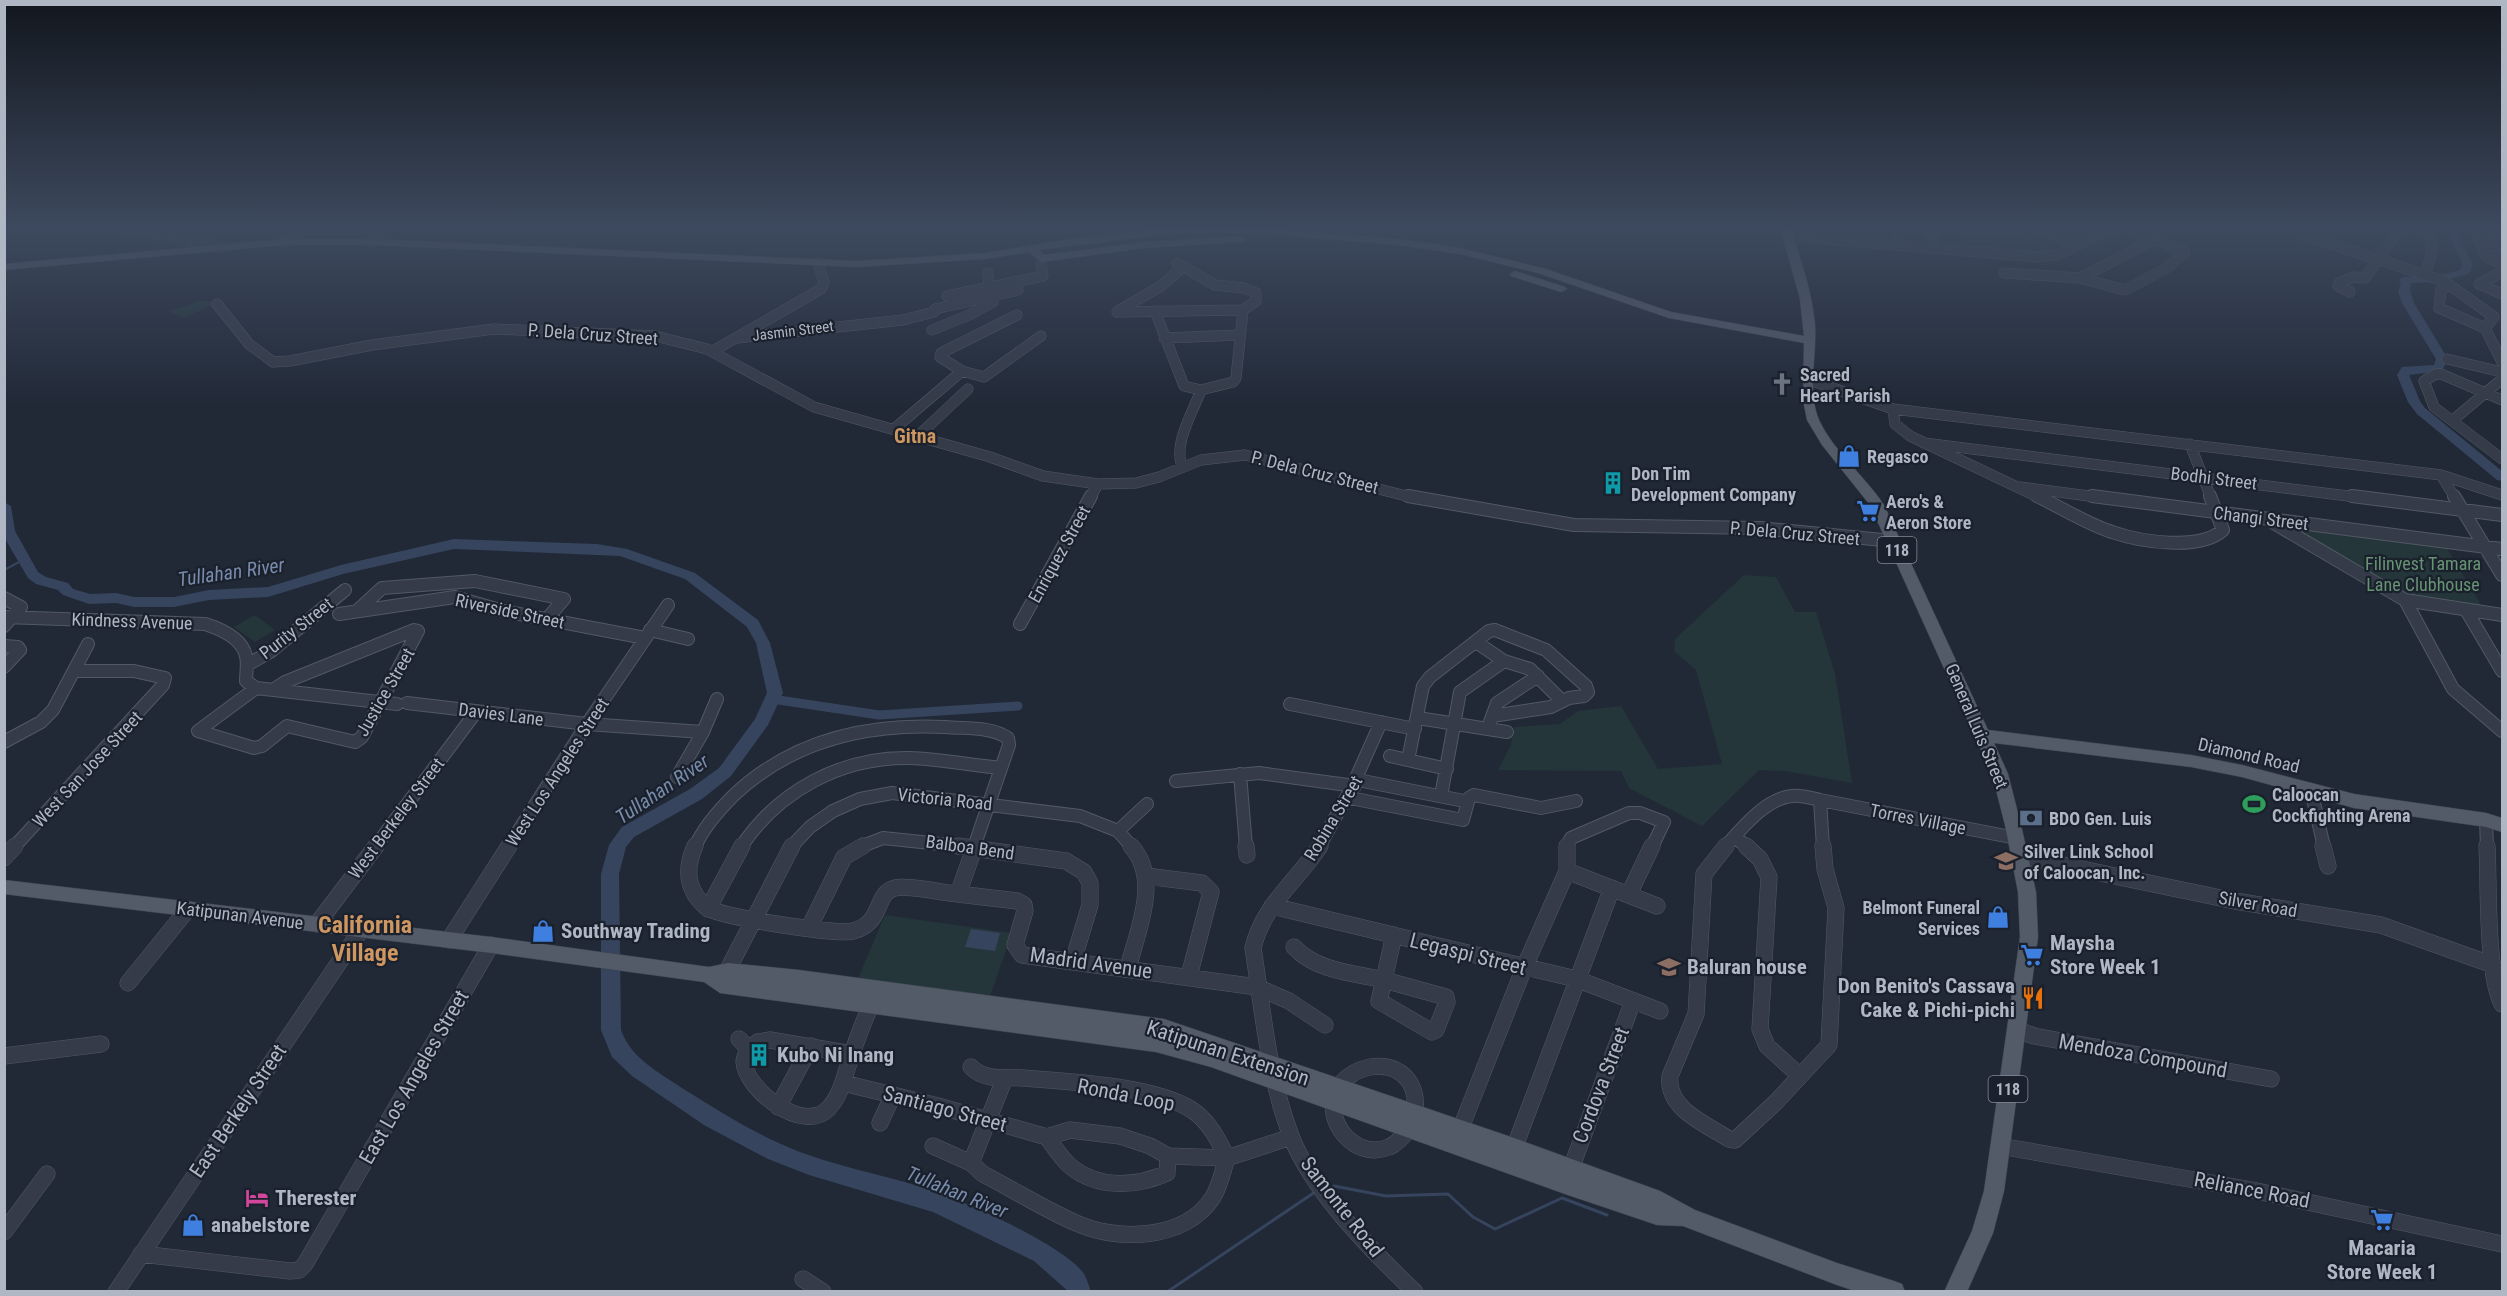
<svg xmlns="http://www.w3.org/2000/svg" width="2507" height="1296" viewBox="0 0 2507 1296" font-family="'Roboto Condensed',sans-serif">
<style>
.green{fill:#243639}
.water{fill:#36445e}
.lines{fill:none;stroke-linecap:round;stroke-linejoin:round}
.stream-far1{stroke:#36445e;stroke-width:2}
.stream{stroke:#36445e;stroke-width:3}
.canal{stroke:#36445e;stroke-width:9}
.river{fill:#36445e;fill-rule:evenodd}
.minor-far2-casing{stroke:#525965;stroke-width:11}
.minor-far1-casing{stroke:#525965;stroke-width:14}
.minor-casing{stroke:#525965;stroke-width:17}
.major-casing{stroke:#3e4551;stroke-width:1}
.minor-far2{stroke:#353b48;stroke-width:10}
.minor-far1{stroke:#353b48;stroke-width:12}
.minor{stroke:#353b48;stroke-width:16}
.major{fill:#535a68;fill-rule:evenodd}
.labels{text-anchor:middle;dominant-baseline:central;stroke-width:4.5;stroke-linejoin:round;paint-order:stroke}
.far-street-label{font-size:15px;fill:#afb6c4;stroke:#1a212c}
.shield{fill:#1a212c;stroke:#828996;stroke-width:1.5}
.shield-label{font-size:16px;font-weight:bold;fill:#afb6c4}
.street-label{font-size:18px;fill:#afb6c4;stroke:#1a212c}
.poi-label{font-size:18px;font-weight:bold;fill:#afb6c4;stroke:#1a212c;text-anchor:start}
.park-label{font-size:18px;fill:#689374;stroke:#1a212c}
.neighbourhood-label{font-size:20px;font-weight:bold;fill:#ce9660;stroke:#1a212c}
.water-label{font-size:20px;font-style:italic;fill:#788bab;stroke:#1a212c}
.near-poi-label{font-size:21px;font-weight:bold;fill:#afb6c4;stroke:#1a212c;text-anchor:start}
.near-street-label{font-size:21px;fill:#afb6c4;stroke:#1a212c}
.near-neighbourhood-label{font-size:24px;font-weight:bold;fill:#ce9660;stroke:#1a212c}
</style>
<rect width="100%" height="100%" fill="#212937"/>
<!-- green -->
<path class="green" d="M1971,226H2014L2011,228L2061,249L2048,254L1961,248L1958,239Z
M201,301H213L212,305L184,318L168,311Z
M2283,526L2447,548L2484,610L2411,600Z
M1744,575L1776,577L1795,612H1816L1835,674L1852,783L1785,771L1759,770L1702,826L1629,788L1621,771L1498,770L1511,745L1514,727L1560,724L1578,711L1621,706L1658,769L1722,764L1696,670L1674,651L1675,639Z
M255,615L275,630L255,642L234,627Z
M885,915L1012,933L989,999L856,983Z"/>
<!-- water -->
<path class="water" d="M971,929L1000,933L995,951L965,947Z"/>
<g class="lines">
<!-- stream-far1 -->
<path class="stream-far1" d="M4,570L23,560"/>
<!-- stream -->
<path class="stream" d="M1334,1186L1386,1196L1448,1194L1473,1217L1495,1229L1562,1198L1607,1215
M1167,1292L1315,1192"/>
<!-- canal -->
<path class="canal" d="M772,699L879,715L1018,706"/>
<!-- river -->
<path class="river" d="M2440,226H2450L2459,235L2473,265L2469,274L2437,282L2411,283L2410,291L2414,303L2448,359L2442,371L2409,375L2420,401L2425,408L2502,471V481L2497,480L2417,414L2408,402L2397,375L2402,367L2434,365L2436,359L2402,303L2398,291L2401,285L2399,280L2404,277L2437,276L2460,270L2463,265L2449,236Z
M4,502L11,506L15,531L38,572L46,577L68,583L73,589L90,594L116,593L134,597H174L209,590L268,587L341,565L454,539L597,544L627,549L695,573L758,620L770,643L783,693L768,725L731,776L702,799L634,837L626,847L619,874L621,1030C631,1058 658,1072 682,1088C714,1108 747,1129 781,1144C829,1166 884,1174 934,1191C966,1202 1067,1247 1084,1274C1087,1279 1089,1286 1091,1292H1069L1034,1261L933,1212L809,1175L768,1159L704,1125L632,1076L612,1057L601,1030V874L609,845L622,827L690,789L719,768L755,719L767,693L756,643L747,627L685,579L620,556L454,549L343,574L268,597L209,600L174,607H134L116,603L89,604L63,595L58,590L36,584L28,578L4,537Z"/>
<!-- minor-far2 casing -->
<g class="minor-far2-casing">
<path id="minor-far2" d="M115,226L222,247
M2030,226L2077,245
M2413,226L2427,231C2435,247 2431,259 2424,274
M2452,226L2456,229
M2502,234L2477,235L2486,257L2502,264
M2303,235L2444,281L2494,317L2485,328L2502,362
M1788,236L2038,257L2057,255L2118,226
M2478,240L2502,250
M284,242L312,226
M371,242L384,226
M1898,245L1896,229L1900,226
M1935,248L1932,236L1943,226
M2502,272L2479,284L2502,294
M2004,273L2080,278L2156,239
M2080,278L2125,290L2167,268L2185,252L2124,226
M2365,278L2401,226
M2450,285L2441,290L2439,308L2485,328
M2350,292L2338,286L2339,283L2353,277L2365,278
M947,296L1043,276L1041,264
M217,304L249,344L273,362L290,361L372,345L494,329L655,336L707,349L814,407L990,457L1043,476L1098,484L1136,483L1159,477L1201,460L1245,455L1414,498
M1118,311L1161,286L1183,267
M1155,311L1184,386L1201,390L1233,382L1236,378L1243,310L1256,301V293L1244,288L1215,285L1177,263
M1117,312L1243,310
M1017,315L941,353L940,357L962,371L984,377L1041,336
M932,330L969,315L993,302L989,296L988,273
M737,338L903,320L934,312L935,309L1018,290
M1164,338L1240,335
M713,351L821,289L824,282L818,263
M2447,359L2502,372
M1810,380L1893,409L2441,475L2455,498
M2502,400L2441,374H2436L2424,381L2434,407L2502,459
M1893,409L1895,424L1910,436L2040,498
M2453,420L2502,379
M894,429L962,371
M918,436L968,389
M1924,443L2364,498
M2190,444L2211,498
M1182,466C1173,444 1193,412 1201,390
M2441,475L2502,495
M2020,487L2104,498
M1090,498L1098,484"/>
</g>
<!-- minor-far1 casing -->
<g class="minor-far1-casing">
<path id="minor-far1" d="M1408,496L1574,525L1760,528L1893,541
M2037,496C2062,508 2087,524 2112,532C2141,542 2200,551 2223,530L2210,496
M2092,496L2502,549
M2352,496L2502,515
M2454,496L2502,575
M2272,522L2405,600L2502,615
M4,598L21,607L4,626
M2405,600L2453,689L2502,731
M358,610L382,588L475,581L564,599L546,620
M2466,610L2502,671
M339,614L455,597L503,611L645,638
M4,617L205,624C221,629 242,638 246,656C248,664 246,673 246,681L256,688L397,704
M1020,624L1091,496
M650,630L688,639
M1476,642L1504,661L1530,669L1562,701
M4,646L18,647L20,650L4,667
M247,665L270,652L345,590
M256,688L198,731L254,748L262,746L287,726L355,742L362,737L418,631L414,630L285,682L273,690
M407,703L587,724L703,732
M1290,704L1415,729
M1492,716L1551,707L1569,698L1584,696L1588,692L1586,686L1546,650L1495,630
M1418,718L1507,732
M1490,722L1497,703L1538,676
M4,742L41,722L53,710L88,644
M1390,756L1447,769
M1408,760L1423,686L1430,677L1489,631L1495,630
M1240,774L1246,847
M677,777L703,732L717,699
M1358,780L1464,801
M1176,781L1259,773L1355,786
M2311,790L2324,847
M1441,796L1460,692L1504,661
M1350,798L1463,820L1469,798L1474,795L1541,808L1576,801
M1820,800L2016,838
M1820,800L1823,847
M2486,820L2487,847
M1118,831L1147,804
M1734,837L1748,847
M14,847L163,685L165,678L134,671H74
M375,847L476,712
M508,847L587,724L668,605
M695,847C703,828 718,811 733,796C792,740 866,723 945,727C966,729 990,726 1008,738L1009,745L974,847
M741,847C778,791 841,757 909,758C940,759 970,765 1001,768
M791,847L810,827L833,811L860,799L892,793L1080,816L1118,831L1132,847
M860,847L883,838L969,847
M1319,847L1352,787L1381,722
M1566,847L1571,838L1629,813H1640L1664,822L1652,847
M1725,847C1741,829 1766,798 1792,796C1801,795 1811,798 1820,800"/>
</g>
<!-- minor casing -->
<g class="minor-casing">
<path id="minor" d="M695,846C685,868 686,890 706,907C718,917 837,935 853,931C884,923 874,893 895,888C906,885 945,893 958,894
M958,846L1066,861L1084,872L1090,883V905L1073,961
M1246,846L1247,855
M1320,846C1297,881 1263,905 1253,948C1263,1011 1268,1076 1291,1136C1312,1191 1373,1252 1415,1292
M1726,846L1704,874L1696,1014L1670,1076C1666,1109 1706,1124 1729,1139L1735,1140L1776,1102L1829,1045L1836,908L1825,869L1823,846
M1746,846L1760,859L1769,877L1760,1029L1767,1046L1799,1075
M2323,846L2328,866
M2487,846C2489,884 2486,973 2502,1004
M2019,856L2235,901L2381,925L2493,965
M4,858L15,846
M1567,871L1657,906
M1146,876L1202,883L1211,892L1189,976
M958,894L1017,901L1024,905L1025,911L1015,945L1022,955L1257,987L1289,1001L1325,1025
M958,894L975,846
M1629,894L1652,846
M1272,906L1576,979L1660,1011
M708,909L742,846
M317,924L376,846
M809,928L844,857L863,846
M449,940L509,846
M1294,947C1316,971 1353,973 1384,980
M1128,968C1138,929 1161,879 1131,846
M724,977L792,846
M1384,980L1446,997L1447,1002L1436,1030L1432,1032L1379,1001Z
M1384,980L1394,935
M128,983L188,909
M2016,1029L2034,1036L2271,1079
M739,1039L749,1049L758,1042L770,1040L852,1054
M749,1049C747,1053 744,1057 744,1062C746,1090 803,1134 828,1109C842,1095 845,1072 852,1054C858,1035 866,1016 874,998
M4,1056L101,1044
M843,1083L938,1106L1047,1137L1070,1130L1120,1136L1150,1146L1168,1156L1227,1158L1291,1137
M778,1107L811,1046
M880,1123L893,1095
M1409,1129C1403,1136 1397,1144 1389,1147C1355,1161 1322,1121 1337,1090C1349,1066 1390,1056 1408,1080C1416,1091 1416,1102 1415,1115
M1460,1130L1524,968L1567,871V846
M1047,1137C1054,1147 1061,1158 1070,1166C1098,1189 1136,1187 1167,1173L1168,1156
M933,1146L971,1163L983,1174C1014,1190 1044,1209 1076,1223C1118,1242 1186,1240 1213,1197C1220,1186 1223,1170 1227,1158C1219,1141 1209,1121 1192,1110C1156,1086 1067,1081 1023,1078C1004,1077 985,1081 971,1067
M2000,1146L2252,1190L2502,1244
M1512,1154L1612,888
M971,1163L1004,1080
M1569,1174L1633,1001
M4,1232L47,1174
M141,1254L290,1271L299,1270L305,1264L491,945
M803,1279L823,1292
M116,1292L361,930"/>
</g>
<!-- major casing -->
<g class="major-casing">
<path id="major" d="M1780,226H1790C1800,258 1812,291 1815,325C1817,354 1807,392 1819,420C1834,452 1865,476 1884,505L1988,730L2191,755L2242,765L2354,794L2486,813L2502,818V832L2486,827L2354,808L2242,777L2191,767L1994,743L2008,774L2021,825L2036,892L2038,937L2004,1191L1993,1233L1967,1292H1944L1972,1231L1984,1191L2020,937L2018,892L2005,825L1992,774L1870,505L1822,445L1807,420L1803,400L1804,343L1669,318L1538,273L1460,254L1398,245L1254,233L1167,234L1039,250L1044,255L1144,242L1242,236L1247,239L1242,242L1144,248L1041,262L1029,252L985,259L856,267L371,245H284L4,270V264L284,239H371L856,261L985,253L1077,238L1167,228L1254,227L1398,239L1460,248L1546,269L1671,312L1804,336L1800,299Z
M1515,271L1565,287L1567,289L1561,292L1511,276L1510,274Z
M4,880L491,937L709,967L728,963L799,970L1164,1019L1514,1138L1660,1191L1695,1210L1837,1263L1894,1281L1902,1284L1905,1292H1858L1837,1285L1683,1226L1657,1225L1565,1194L1211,1067L1156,1052L720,993L704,982L491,953L4,894Z"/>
</g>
<!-- minor-far2 -->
<use href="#minor-far2" class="minor-far2"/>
<!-- minor-far1 -->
<use href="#minor-far1" class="minor-far1"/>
<!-- minor -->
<use href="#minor" class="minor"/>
<!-- major -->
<use href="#major" class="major"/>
</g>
<!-- sky -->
<linearGradient id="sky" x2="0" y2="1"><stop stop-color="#12171e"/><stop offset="0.56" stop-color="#3d495e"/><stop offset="1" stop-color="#3d495e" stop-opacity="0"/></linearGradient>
<rect width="2507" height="407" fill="url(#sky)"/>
<!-- icons -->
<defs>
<g id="church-bare" transform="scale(1.8)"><path d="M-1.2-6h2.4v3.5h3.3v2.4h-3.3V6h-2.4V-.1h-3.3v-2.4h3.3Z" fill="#6b7280" stroke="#1a212c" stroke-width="2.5" paint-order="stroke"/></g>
<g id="shop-bare" transform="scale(1.8)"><path d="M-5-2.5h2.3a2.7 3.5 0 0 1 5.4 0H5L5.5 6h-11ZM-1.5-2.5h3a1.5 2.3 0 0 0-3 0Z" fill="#3f7fe0" stroke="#1a212c" stroke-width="2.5" paint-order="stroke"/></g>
<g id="building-bare" transform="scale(1.8)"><path d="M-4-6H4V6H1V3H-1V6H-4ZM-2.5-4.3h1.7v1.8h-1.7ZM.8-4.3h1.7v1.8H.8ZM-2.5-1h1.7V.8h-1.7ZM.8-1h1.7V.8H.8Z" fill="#0f9aa8" stroke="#1a212c" stroke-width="2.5" paint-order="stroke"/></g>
<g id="supermarket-bare" transform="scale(1.8)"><path d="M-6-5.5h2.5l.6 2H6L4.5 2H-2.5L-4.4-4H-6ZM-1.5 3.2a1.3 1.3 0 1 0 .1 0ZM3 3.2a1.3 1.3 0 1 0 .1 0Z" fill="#3f7fe0" stroke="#1a212c" stroke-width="2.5" paint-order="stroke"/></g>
<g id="stadium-bare" transform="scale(1.8)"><path d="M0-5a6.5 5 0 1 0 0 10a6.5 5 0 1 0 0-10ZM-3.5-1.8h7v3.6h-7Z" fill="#2e9e5b" stroke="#1a212c" stroke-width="2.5" paint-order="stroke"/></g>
<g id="bank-bare" transform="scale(1.8)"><path d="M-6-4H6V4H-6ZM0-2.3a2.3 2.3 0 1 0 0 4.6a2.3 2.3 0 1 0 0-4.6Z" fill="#5c6f8a" stroke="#1a212c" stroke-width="2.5" paint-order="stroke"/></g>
<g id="school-bare" transform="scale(1.8)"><path d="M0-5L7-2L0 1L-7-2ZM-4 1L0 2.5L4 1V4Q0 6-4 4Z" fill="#8d6e63" stroke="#1a212c" stroke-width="2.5" paint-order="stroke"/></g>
<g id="restaurant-bare" transform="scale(1.8)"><path d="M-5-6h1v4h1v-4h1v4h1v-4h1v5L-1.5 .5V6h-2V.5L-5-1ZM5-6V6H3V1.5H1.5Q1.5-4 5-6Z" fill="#e8710a" stroke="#1a212c" stroke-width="2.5" paint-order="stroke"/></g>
<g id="hotel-bare" transform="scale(1.8)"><path d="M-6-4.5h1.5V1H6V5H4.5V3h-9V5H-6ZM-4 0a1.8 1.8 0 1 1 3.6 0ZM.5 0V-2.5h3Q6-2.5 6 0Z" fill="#d1479c" stroke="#1a212c" stroke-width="2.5" paint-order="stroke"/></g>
</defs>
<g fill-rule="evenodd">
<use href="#church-bare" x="1782" y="384"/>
<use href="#shop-bare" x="1849" y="456"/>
<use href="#building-bare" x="1613" y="483"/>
<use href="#supermarket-bare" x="1868" y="511"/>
<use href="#stadium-bare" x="2254" y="804"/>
<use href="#bank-bare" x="2031" y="818"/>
<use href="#school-bare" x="2006" y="861"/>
<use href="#shop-bare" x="1998" y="917"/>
<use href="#shop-bare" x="543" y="931"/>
<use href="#supermarket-bare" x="2032" y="955"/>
<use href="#school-bare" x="1669" y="967"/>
<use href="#restaurant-bare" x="2033" y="998"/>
<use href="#building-bare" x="759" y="1055"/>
<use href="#hotel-bare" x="257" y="1198"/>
<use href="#supermarket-bare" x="2382" y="1220"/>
<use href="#shop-bare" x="193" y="1225"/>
</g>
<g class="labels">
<!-- far-street labels -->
<g class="far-street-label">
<text transform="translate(793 331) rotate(-7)">Jasmin Street</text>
</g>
<!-- shield labels -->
<g class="shield">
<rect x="1877.5" y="537" width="39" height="26" rx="4.5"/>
<rect x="1988.5" y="1076" width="39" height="26" rx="4.5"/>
</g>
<g class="shield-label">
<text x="1897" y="550">118</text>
<text x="2008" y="1089">118</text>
</g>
<!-- street labels -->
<g class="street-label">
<text transform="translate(593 334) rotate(4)">P. Dela Cruz Street</text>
<text transform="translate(1315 472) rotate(14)">P. Dela Cruz Street</text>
<text transform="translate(2214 478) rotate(7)">Bodhi Street</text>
<text transform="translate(2261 518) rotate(7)">Changi Street</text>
<text transform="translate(1795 533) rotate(5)">P. Dela Cruz Street</text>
<text transform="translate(1059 554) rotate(-61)">Enriquez Street</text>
<text transform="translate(510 611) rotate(12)">Riverside Street</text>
<text transform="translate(132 621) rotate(2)">Kindness Avenue</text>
<text transform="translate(296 628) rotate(-38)">Purity Street</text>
<text transform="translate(385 692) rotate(-60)">Justice Street</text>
<text transform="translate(501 714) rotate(7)">Davies Lane</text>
<text transform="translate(1977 726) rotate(67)">General Luis Street</text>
<text transform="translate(2249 755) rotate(13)">Diamond Road</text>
<text transform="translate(87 769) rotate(-47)">West San Jose Street</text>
<text transform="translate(557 772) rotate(-57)">West Los Angeles Street</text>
<text transform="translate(945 799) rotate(6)">Victoria Road</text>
<text transform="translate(396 818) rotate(-53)">West Berkeley Street</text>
<text transform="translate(1333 818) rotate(-59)">Robina Street</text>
<text transform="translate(1918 819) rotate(11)">Torres Village</text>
<text transform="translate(970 847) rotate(8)">Balboa Bend</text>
<text transform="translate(2258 904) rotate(10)">Silver Road</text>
<text transform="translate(240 915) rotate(7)">Katipunan Avenue</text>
</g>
<!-- poi labels -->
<g class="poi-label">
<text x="1800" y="374">Sacred<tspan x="1800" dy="21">Heart Parish</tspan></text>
<text x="1867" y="456">Regasco</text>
<text x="1631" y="473">Don Tim<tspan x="1631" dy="21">Development Company</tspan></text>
<text x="1886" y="501">Aero's &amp;<tspan x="1886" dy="21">Aeron Store</tspan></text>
<text x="2272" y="794">Caloocan<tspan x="2272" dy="21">Cockfighting Arena</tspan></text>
<text x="2049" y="818">BDO Gen. Luis</text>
<text x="2024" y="851">Silver Link School<tspan x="2024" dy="21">of Caloocan, Inc.</tspan></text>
<text x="1980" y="907" text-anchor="end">Belmont Funeral<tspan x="1980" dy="21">Services</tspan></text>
</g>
<!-- park labels -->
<g class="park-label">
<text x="2423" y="563">Filinvest Tamara<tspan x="2423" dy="21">Lane Clubhouse</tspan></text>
</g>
<!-- neighbourhood labels -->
<g class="neighbourhood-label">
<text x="915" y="436">Gitna</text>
</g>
<!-- water labels -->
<g class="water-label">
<text transform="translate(231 572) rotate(-8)">Tullahan River</text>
<text transform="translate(662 789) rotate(-34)">Tullahan River</text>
<text transform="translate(957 1192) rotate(22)">Tullahan River</text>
</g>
<!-- near-poi labels -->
<g class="near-poi-label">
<text x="561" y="931">Southway Trading</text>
<text x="2050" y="943">Maysha<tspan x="2050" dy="24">Store Week 1</tspan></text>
<text x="1687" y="967">Baluran house</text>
<text x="2015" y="986" text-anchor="end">Don Benito's Cassava<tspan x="2015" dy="24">Cake &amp; Pichi-pichi</tspan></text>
<text x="777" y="1055">Kubo Ni Inang</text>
<text x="275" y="1198">Therester</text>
<text x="211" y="1225">anabelstore</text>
<text x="2382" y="1248" text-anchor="middle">Macaria<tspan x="2382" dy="24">Store Week 1</tspan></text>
</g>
<!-- near-street labels -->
<g class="near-street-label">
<text transform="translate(1468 954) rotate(14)">Legaspi Street</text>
<text transform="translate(1091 963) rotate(8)">Madrid Avenue</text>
<text transform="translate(1228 1053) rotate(18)">Katipunan Extension</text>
<text transform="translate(2143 1056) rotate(10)">Mendoza Compound</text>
<text transform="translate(414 1077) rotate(-60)">East Los Angeles Street</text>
<text transform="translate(1601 1085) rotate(-69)">Cordova Street</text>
<text transform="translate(1126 1095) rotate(11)">Ronda Loop</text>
<text transform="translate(945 1109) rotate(15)">Santiago Street</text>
<text transform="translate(238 1111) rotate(-56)">East Berkely Street</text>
<text transform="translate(2252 1190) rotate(11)">Reliance Road</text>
<text transform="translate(1342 1207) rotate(52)">Samonte Road</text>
</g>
<!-- near-neighbourhood labels -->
<g class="near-neighbourhood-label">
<text x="365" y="925">California<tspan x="365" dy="28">Village</tspan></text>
</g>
</g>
<!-- border -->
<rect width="2507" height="1296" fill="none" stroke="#afb6c4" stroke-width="12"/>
</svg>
